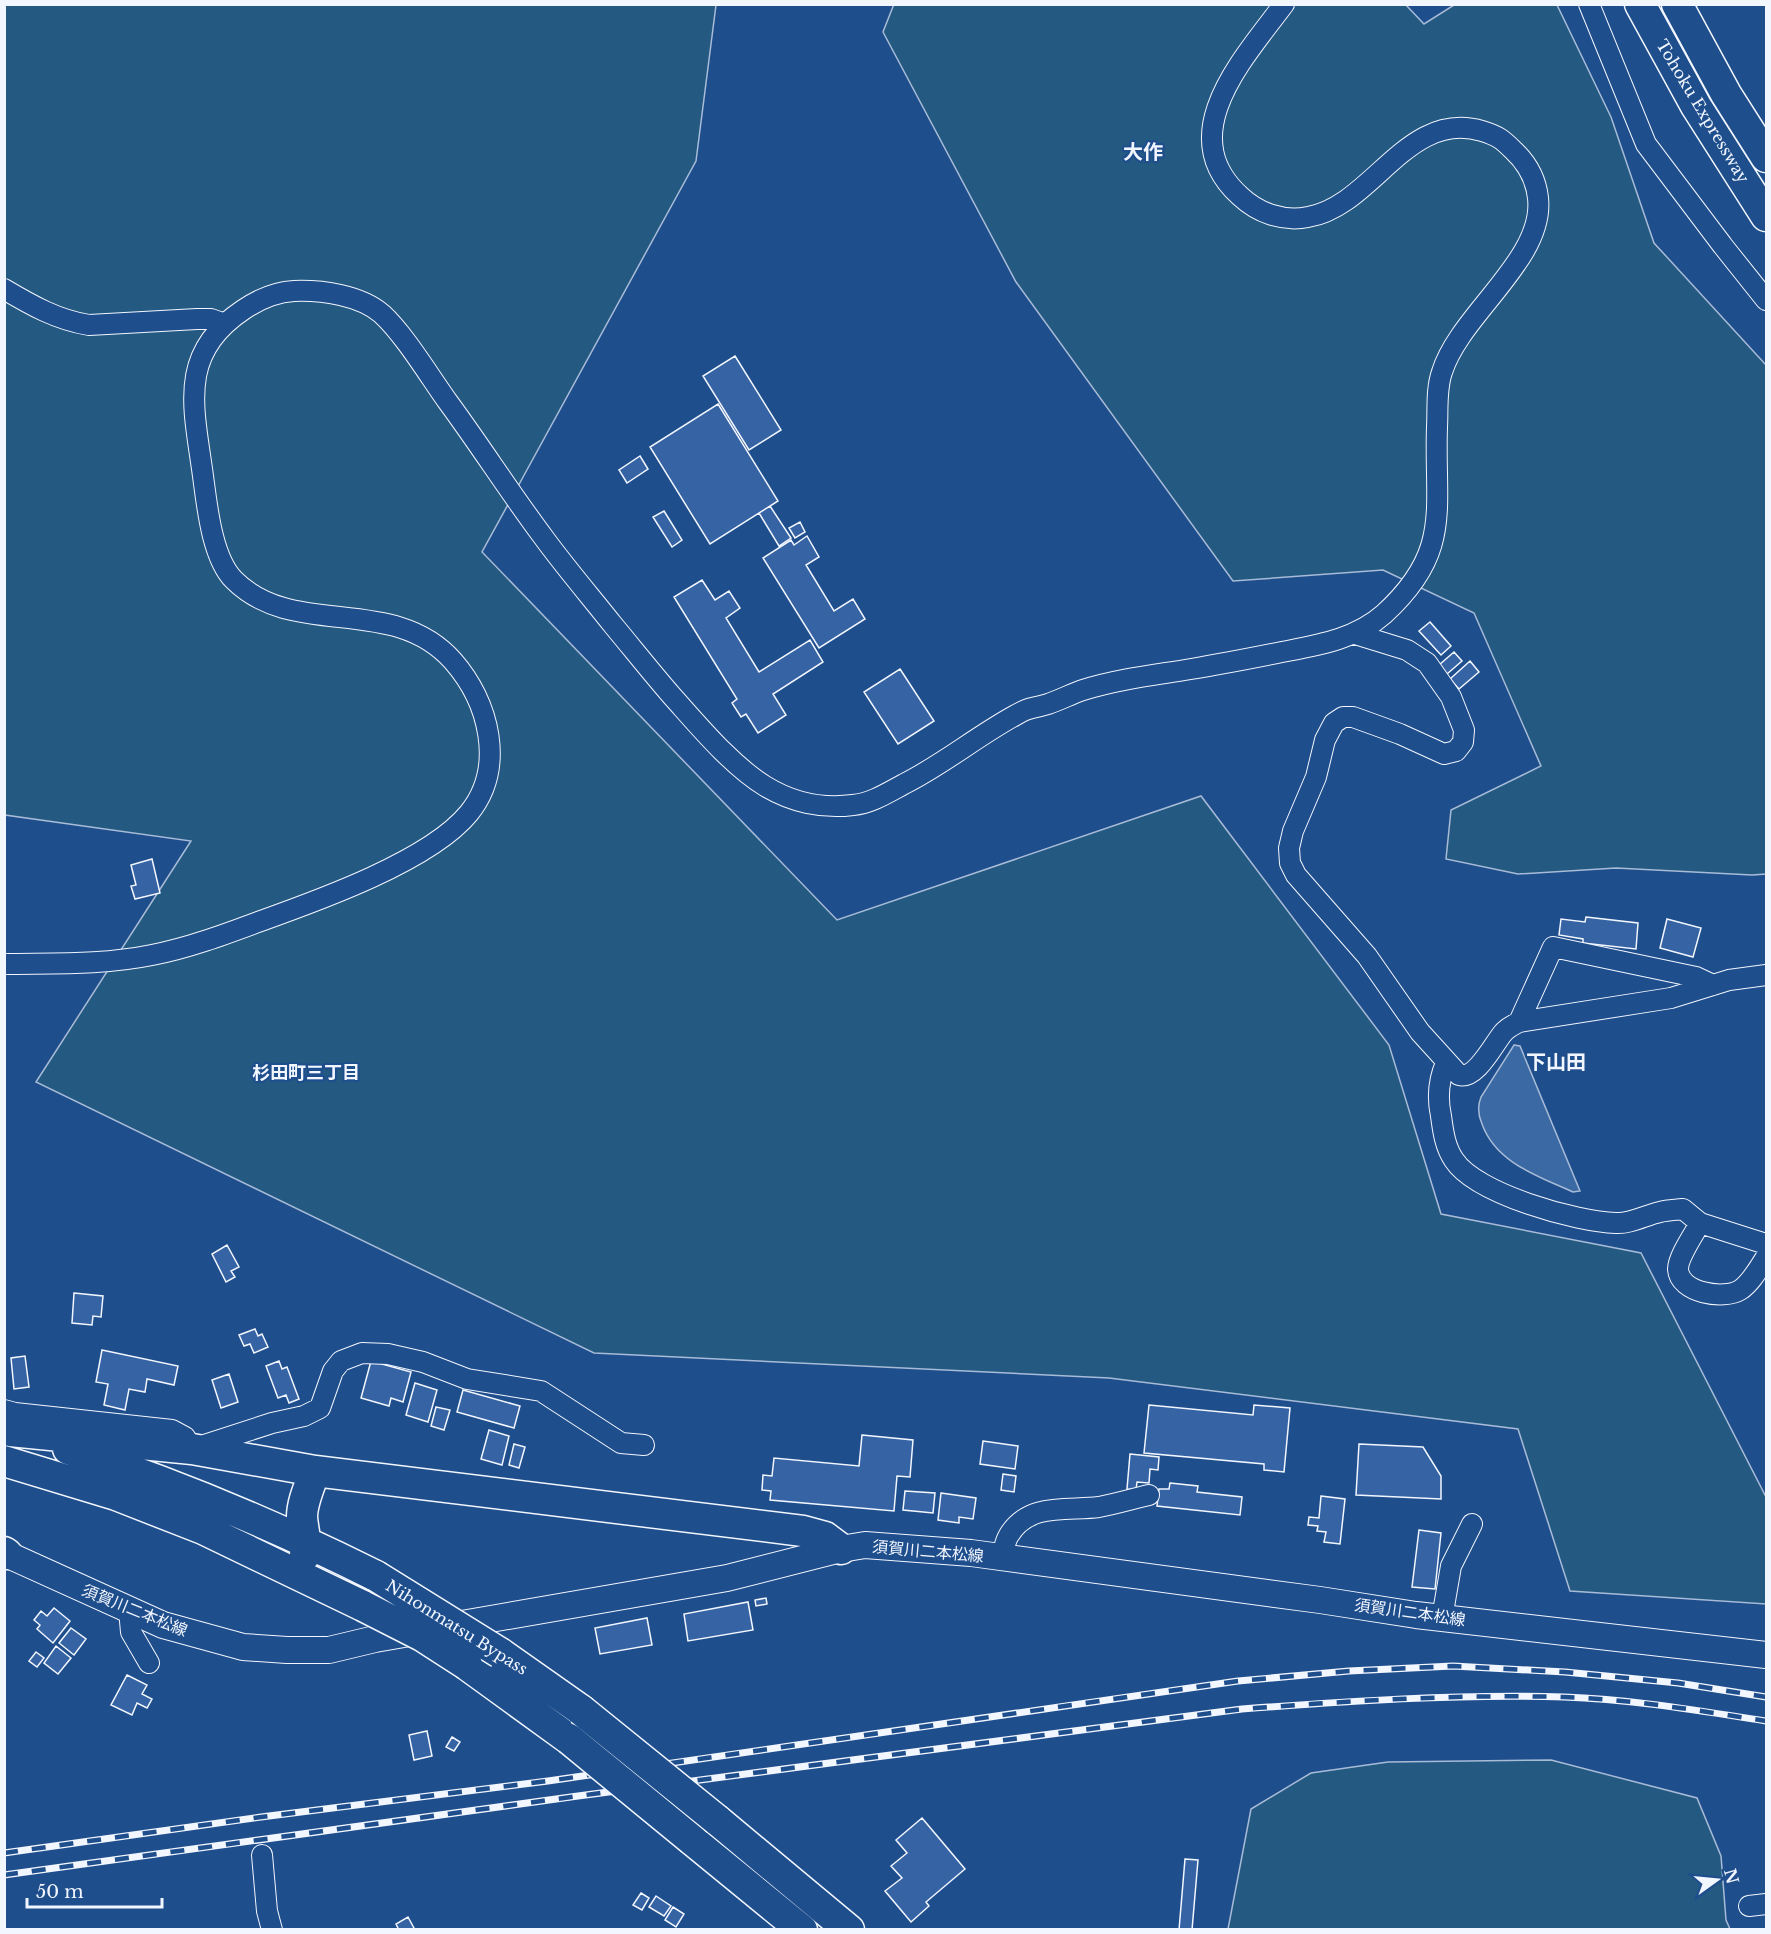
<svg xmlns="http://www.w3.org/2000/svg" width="1771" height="1934" viewBox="0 0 1771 1934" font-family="'Libre Baskerville','Noto Sans JP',serif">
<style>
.green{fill:#245a82;stroke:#a8bbd7;stroke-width:1.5}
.water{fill:#3b69a3;stroke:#a8bbd7;stroke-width:1.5}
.building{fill:#3563a3;stroke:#f2f6ff;stroke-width:1.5}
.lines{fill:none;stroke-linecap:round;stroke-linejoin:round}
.minor-casing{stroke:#f2f6ff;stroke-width:22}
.major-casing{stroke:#f2f6ff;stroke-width:28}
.highway-casing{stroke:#f2f6ff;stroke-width:33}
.minor{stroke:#1f4e8c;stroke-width:20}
.major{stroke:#1f4e8c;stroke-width:26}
.highway{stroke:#1f4e8c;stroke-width:30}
.rail-casing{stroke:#f2f6ff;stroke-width:7}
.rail{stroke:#1f4e8c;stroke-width:4.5;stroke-dasharray:14;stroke-linecap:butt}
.highway-bridge-casing{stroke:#f2f6ff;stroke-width:33;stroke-linecap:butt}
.highway-bridge{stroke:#1f4e8c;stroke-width:30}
.labels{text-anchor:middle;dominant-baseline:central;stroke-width:4.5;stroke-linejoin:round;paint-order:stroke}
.street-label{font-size:16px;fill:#f2f6ff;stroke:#1f4e8c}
.neighbourhood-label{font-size:18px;font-weight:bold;fill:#f2f6ff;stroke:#1f4e8c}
.quarter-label{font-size:20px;font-weight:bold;fill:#f2f6ff;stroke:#1f4e8c}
</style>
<rect width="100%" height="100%" fill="#1f4e8c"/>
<!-- green -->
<path class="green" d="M894,4H1405L1424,24L1454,5H1557L1611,117L1654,243L1766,365V874L1752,875L1616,868L1518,874L1446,859L1451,810L1541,766L1474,613L1383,570L1233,581L1016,282L883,32Z
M5,5H716L696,161L482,552L837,920L1201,796L1389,1045L1441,1214L1641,1253L1766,1497V1604L1570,1591L1518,1429L1109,1378L594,1353L36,1082L191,841L5,815Z
M1551,1760L1697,1798L1721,1856L1726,1920L1730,1929H1228L1251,1809L1311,1773L1388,1762Z"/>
<!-- water -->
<path class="water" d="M1514,1045L1520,1046L1580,1191L1573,1192C1538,1176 1496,1163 1482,1124C1478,1115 1477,1107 1481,1097Z"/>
<!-- building -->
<path class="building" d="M735,356L781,430L749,450L703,376Z
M718,404L778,501L710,544L650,447Z
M640,456L648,469L627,483L619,470Z
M770,506L791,538L779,546L759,513Z
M664,511L682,540L672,547L653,517Z
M800,522L805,532L795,538L789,528Z
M807,536L819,557L806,565L834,611L853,599L865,619L819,648L763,558L791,540L794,545Z
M702,580L715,600L729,591L740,608L726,618L759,672L810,640L823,662L773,694L786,715L758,733L746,714L741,717L732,703L737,699L674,597Z
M1430,622L1451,646L1441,655L1419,631Z
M1454,652L1462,661L1447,674L1439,665Z
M1470,661L1479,672L1459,689L1450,679Z
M900,669L934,721L898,744L864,692Z
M152,859L160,893L135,899L131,886L136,885L131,865Z
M1586,917L1638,923L1636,949L1583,943V939L1559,935L1561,919L1585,922Z
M1667,919L1701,928L1693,957L1660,948Z
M227,1245L239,1267L231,1271L235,1277L226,1282L212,1254Z
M74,1293L103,1296L101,1317L93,1316L92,1325L72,1323Z
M255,1329L258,1336L262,1334L268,1347L254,1353L250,1344L244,1346L239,1335Z
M102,1350L178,1366L174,1385L147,1379L145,1392L129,1389L125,1410L104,1405L108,1384L96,1382Z
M25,1356L29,1387L14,1389L11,1358Z
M279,1361L282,1369L287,1367L299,1399L289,1403L286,1395L278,1398L266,1366Z
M371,1361L411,1372L403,1402L391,1398L389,1406L361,1398Z
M229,1374L238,1402L221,1408L212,1380Z
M415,1383L437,1390L428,1422L406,1415Z
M463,1390L520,1406L514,1428L457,1412Z
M1149,1405L1253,1415L1254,1405L1290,1408L1284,1472L1264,1470V1464L1144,1453Z
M436,1407L450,1410L444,1430L431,1426Z
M489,1430L509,1436L502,1465L481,1459Z
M862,1435L913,1440L910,1477L897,1476L894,1511L770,1500L771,1491L762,1490L763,1475L772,1476L774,1458L859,1466Z
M983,1441L1018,1446L1015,1469L980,1464Z
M514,1444L525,1447L519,1468L509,1465Z
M1359,1444L1423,1447L1441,1476V1499L1356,1495Z
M1130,1454L1159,1457L1158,1470L1150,1469L1149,1483L1137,1482L1136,1490L1127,1489Z
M1003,1474L1016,1476L1014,1492L1001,1490Z
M1170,1483L1198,1486L1197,1492L1242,1497L1240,1515L1157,1506L1159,1489H1169Z
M905,1491L935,1493L933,1513L903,1510Z
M941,1493L976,1498L973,1519L959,1517V1523L938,1520Z
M1321,1496L1345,1499L1340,1544L1324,1542L1326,1532L1317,1531L1318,1526L1308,1525L1309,1517L1319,1518Z
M1419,1530L1441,1533L1435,1589L1412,1587Z
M766,1598L767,1604L756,1606L755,1600Z
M748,1602L753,1630L688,1641L684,1614Z
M54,1608L70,1621L53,1643L37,1629L40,1625L34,1620L41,1611L47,1616Z
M647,1618L652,1645L600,1654L595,1628Z
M71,1628L86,1639L74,1655L59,1643Z
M56,1646L71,1658L58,1674L44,1663Z
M36,1652L44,1658L37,1667L29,1661Z
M127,1675L147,1685L142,1694L152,1699L147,1708L137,1703L132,1715L111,1705Z
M427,1731L432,1756L414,1760L409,1735Z
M452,1737L460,1742L454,1751L446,1747Z
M922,1818L965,1869L926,1902L929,1906L911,1922L885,1891L902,1878L891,1866L907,1853L896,1840Z
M1185,1859L1198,1860L1192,1930H1179Z
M641,1893L649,1898L642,1910L633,1905Z
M656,1896L671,1906L664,1916L649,1907Z
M673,1907L684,1914L676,1927L665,1920Z
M408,1917L415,1930H399L396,1924Z"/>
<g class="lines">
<!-- minor casing -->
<g class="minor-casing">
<path id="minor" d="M1589,4L1646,144L1723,246L1766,300
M4,289C31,305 57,320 89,325L197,319H211L225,324
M1355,634L1407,650L1427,663L1451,697L1464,730L1463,742L1456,751L1444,754L1400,734L1353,717H1343L1334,723L1325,740L1316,777L1293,831L1289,848L1290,863L1296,875L1367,956L1420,1032L1459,1075C1476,1080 1493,1045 1503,1033C1507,1028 1513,1025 1519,1022L1671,998L1729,980L1766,975
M4,964C54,963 103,965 152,955C188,948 223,935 258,922C317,901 430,861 469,813C506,767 489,702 453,661C393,593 294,640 234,580C212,558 207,506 203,476C194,408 177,354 243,310C259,299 275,292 294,291C322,290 360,295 382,314C404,334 430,377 448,402C481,447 511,494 544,538C566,568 590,596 613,625C633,649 652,673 672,696C699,726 731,765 765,786C791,802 822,809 853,805C872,803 887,793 904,784C942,765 976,737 1014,716C1032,706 1028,710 1048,704C1060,700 1071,694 1083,690C1118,679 1155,675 1191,669C1221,664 1252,658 1282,652C1318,645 1356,639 1384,614C1453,551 1434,508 1437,427C1438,409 1436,389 1442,372C1460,314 1545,259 1538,198C1536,179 1527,163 1513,150C1502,139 1498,136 1482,131C1407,109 1373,206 1308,217C1283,222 1258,213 1240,196C1172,134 1244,58 1284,4
M1519,1022L1553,947L1696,977L1713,985
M1446,1063C1438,1081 1437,1097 1441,1116C1443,1131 1445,1147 1454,1160C1476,1194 1577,1222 1616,1223C1630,1224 1646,1215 1660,1212C1668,1210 1676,1210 1683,1209L1700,1223L1766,1244
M1700,1223C1694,1234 1678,1257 1678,1269C1679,1293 1724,1300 1740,1290C1751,1283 1759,1268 1766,1257
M4,1410L15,1413L172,1430L185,1437L192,1449L272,1423L304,1416L320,1408L333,1371L341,1361L362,1353L388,1354L423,1362L467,1379L541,1391L621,1443L644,1445
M1001,1557C1004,1550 1005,1541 1009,1535C1029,1502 1068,1511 1099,1507C1115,1504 1132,1499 1149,1495
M129,1610L131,1632L149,1663
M1442,1618L1451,1566L1472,1524
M262,1855L267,1911L272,1930
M1749,1906L1766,1904"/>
</g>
<!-- major casing -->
<g class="major-casing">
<path id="major" d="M4,1553L163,1625L243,1647L287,1650H329L375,1639L727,1578L841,1549L865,1545L971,1553L1320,1600L1416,1615L1766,1655"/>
</g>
<!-- highway casing -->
<g class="highway-casing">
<path id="highway" d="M1640,4L1696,106L1766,216
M1677,4L1726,94L1766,157
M10,1431L192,1449L315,1471L803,1531L825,1537L841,1549
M68,1449C174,1483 276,1526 376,1576
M4,1461L116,1495L203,1529L363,1606
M4,1552L7,1554
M305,1555C307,1539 303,1532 302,1517C302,1502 310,1485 315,1471
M500,1653L581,1710
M467,1665L569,1739
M717,1820L849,1930
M692,1840L802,1930"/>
</g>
<!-- minor -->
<use href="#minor" class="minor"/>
<!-- major -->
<use href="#major" class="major"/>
<!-- highway -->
<use href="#highway" class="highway"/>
<!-- rail casing -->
<g class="rail-casing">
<path id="rail" d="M4,1853L261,1817L548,1781L1238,1681L1349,1671L1453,1666L1565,1672L1678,1683L1766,1697
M4,1875L578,1796L1242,1709C1349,1701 1456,1694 1564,1697C1630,1699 1701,1711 1766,1721"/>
</g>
<!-- rail -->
<use href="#rail" class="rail"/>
<!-- highway-bridge casing -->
<g class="highway-bridge-casing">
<path id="highway-bridge" d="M376,1576L500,1653
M363,1606L422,1636L467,1665
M581,1710L717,1820
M569,1739L692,1840"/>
</g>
<!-- highway-bridge -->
<use href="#highway-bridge" class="highway-bridge"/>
</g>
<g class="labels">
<!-- street labels -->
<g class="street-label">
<text transform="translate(1703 111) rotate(59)">Tohoku Expressway</text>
<text transform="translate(928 1551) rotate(5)">須賀川二本松線</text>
<text transform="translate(135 1610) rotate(22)">須賀川二本松線</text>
<text transform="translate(1410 1612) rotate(8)">須賀川二本松線</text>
<text transform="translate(457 1627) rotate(32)">Nihonmatsu Bypass</text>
</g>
<!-- neighbourhood labels -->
<g class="neighbourhood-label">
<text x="306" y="1073">杉田町三丁目</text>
</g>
<!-- quarter labels -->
<g class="quarter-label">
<text x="1143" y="152">大作</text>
<text x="1556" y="1062">下山田</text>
</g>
</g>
<!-- border -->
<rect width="1771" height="1934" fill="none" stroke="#f2f6ff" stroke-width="12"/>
<!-- north arrow -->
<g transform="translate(1717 1880) rotate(75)" stroke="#1f4e8c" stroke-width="4.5" paint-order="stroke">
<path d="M0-4.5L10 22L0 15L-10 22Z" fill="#f2f6ff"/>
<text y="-9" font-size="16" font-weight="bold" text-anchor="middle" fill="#f2f6ff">N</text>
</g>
<!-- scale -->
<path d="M27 1898v9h135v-9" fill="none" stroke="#f2f6ff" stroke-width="3"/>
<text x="36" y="1898" font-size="18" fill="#f2f6ff" stroke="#1f4e8c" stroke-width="4.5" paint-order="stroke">50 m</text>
</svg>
